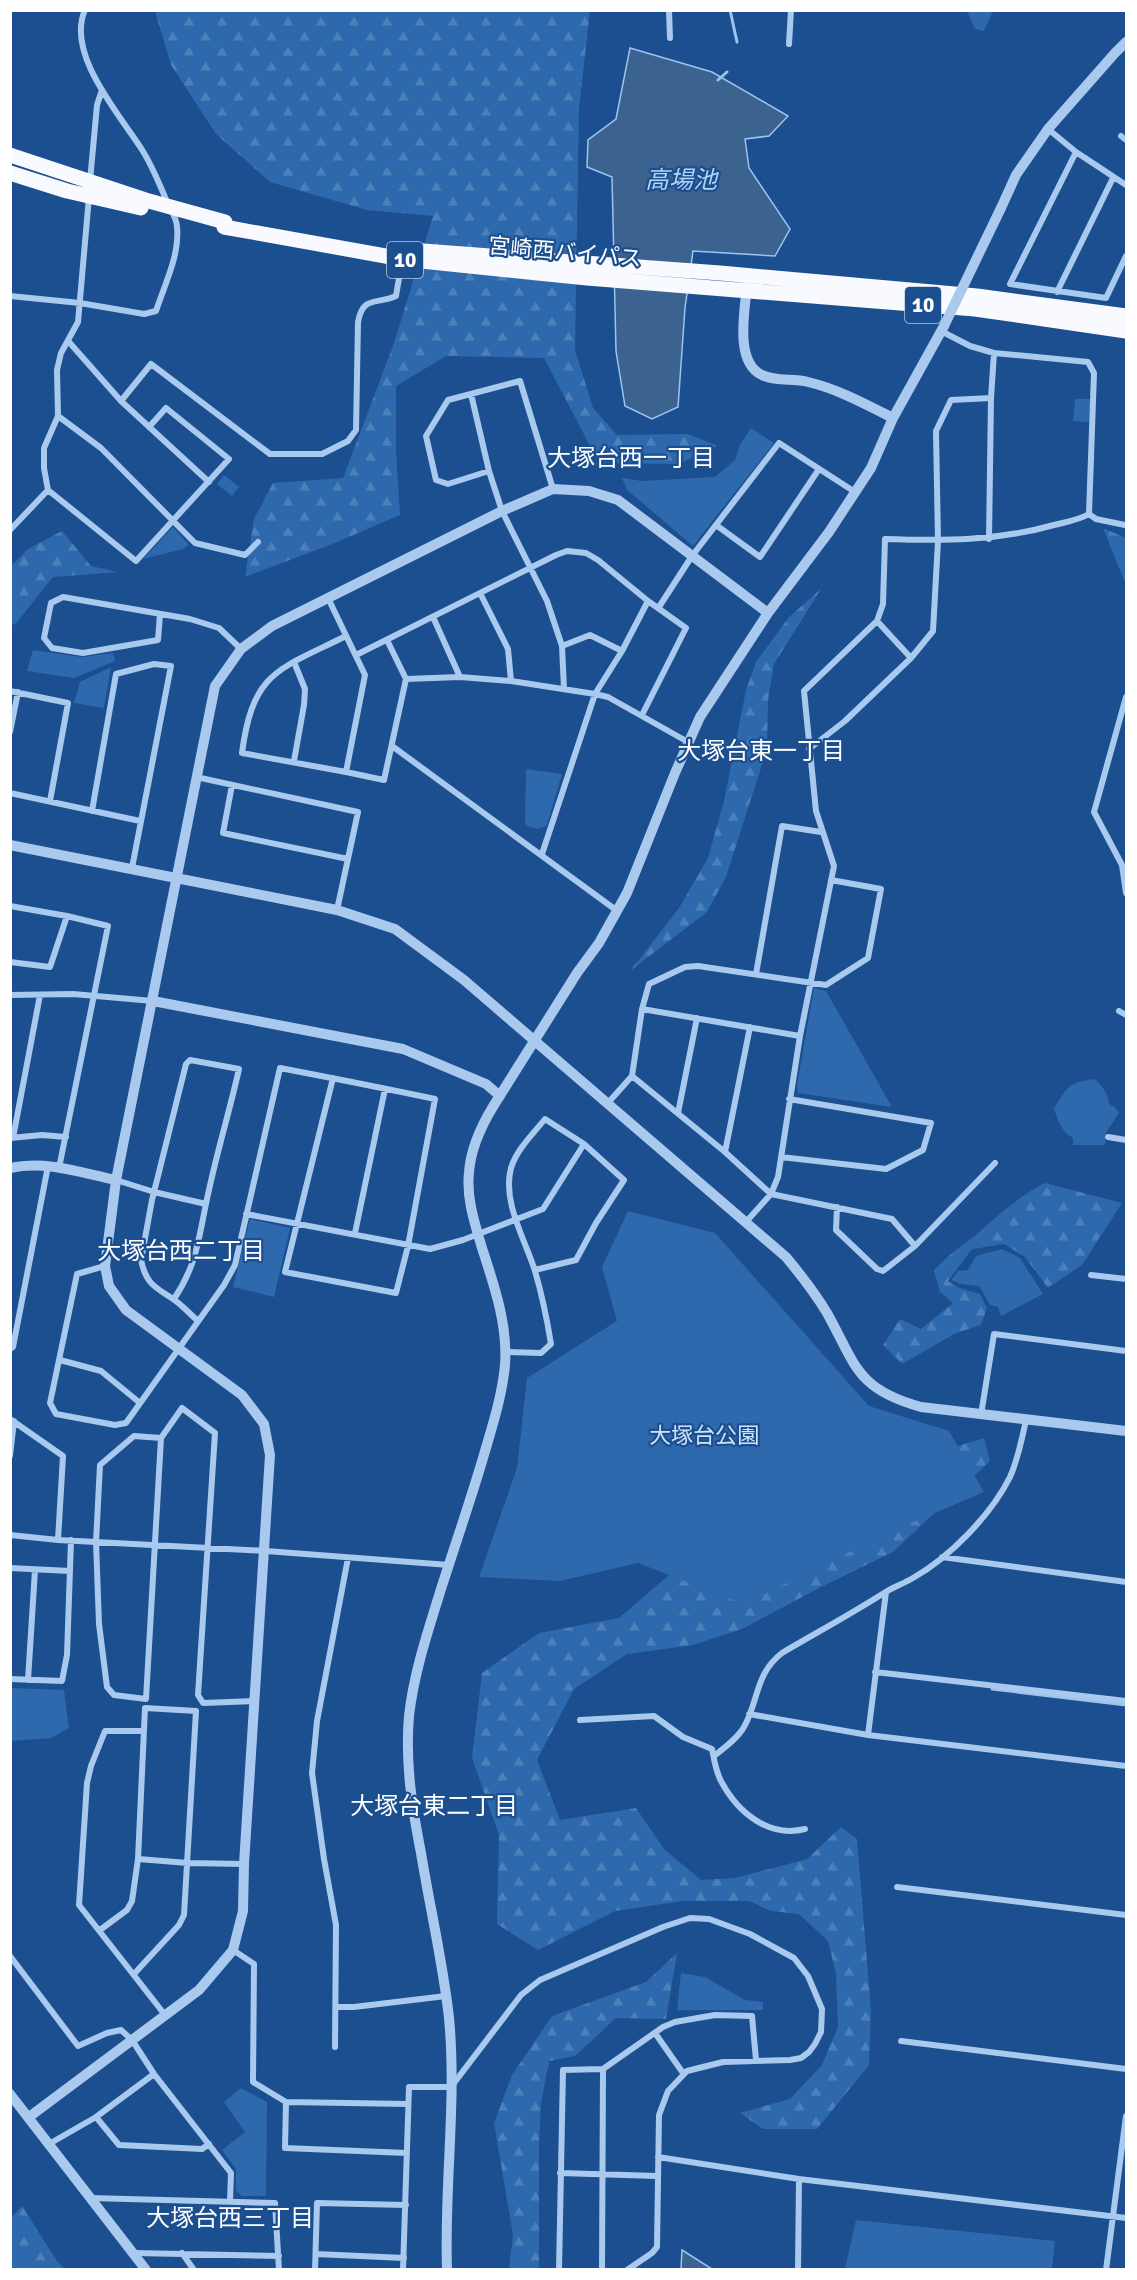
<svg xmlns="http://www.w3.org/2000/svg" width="1137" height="2280" viewBox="0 0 1137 2280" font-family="Signika,'Noto Sans JP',sans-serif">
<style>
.forest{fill:url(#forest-firs)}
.park{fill:#2e69ad}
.water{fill:#3c6290;stroke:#9cc4f0;stroke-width:1.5}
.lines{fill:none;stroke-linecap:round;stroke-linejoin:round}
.stream{stroke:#9cc4f0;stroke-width:3}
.minor{stroke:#a9c9ee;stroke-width:6}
.tertiary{stroke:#a9c9ee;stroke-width:10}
.trunk{stroke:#f8faff;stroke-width:15}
.tertiary-bridge{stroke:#a9c9ee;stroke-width:10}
.trunk-bridge{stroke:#f8faff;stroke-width:15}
.labels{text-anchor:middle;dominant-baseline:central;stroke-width:4.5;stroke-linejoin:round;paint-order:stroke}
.shield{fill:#1b4f8f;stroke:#bbcadd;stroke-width:1.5}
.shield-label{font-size:21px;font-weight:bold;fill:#fff}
.street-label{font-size:22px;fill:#fff;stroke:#1b4f8f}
.park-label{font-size:22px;fill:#cfe3fa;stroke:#1b4f8f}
.water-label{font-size:24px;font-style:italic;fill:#b5d3f5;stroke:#1b4f8f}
.neighbourhood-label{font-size:24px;fill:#fff;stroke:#1b4f8f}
</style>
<defs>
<pattern id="forest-firs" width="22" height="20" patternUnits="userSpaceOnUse" patternTransform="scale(1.5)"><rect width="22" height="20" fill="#2e69ad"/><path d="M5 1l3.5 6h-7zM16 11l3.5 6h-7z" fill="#4d80b9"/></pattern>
</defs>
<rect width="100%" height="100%" fill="#1b4f8f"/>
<!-- forest -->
<path class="forest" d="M155,11H590L579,108L575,350L593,408L617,435L688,434L717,446L679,464L599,463L544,358L446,356L396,386V451L400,515L335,543L245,577L254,519L273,483L343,478L394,343L433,216L367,210L270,182L216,134L171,65Z
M1103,528L1126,538V585Z
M62,531L91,566L118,572L53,577L17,622L11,626V566L28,549Z
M821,589L774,664L768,701L767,749L726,877L707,912L631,970L679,908L708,858L724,801L746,690L756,662L789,617Z
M1045,1183L1122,1203L1082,1265L1048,1288L1025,1257L1004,1244L972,1249L948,1281L959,1288L980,1294L987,1308L981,1325L956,1333L902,1364L883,1345L900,1319L921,1329L953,1303L940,1292L934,1271C948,1254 961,1247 977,1234C999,1215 1019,1196 1045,1183Z
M984,1438L990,1461L893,1552L821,1587L742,1629L693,1645L627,1654L574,1689L537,1760L560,1820L636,1808L664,1849L701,1880L735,1878L807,1859L841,1827L857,1839L871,2011L869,2065L817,2129H763L740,2113L790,2099L822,2065L838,2027L836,1974L828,1941L799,1914L771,1911L749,1901H683L615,1911L538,1950L497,1924L499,1835L472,1758L482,1673L539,1633L619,1618L705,1544L890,1467Z
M677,1953L666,2019L616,2018L575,2056L549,2061L541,2103L539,2143V2269H509L513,2235L494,2123L512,2075L552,2016L646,1982Z
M22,2206L57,2261L65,2269H11V2218Z"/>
<!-- park -->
<path class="park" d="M967,11H993L984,31L975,29Z
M1075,399H1090L1089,422L1073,421Z
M751,428L774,443L693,546L627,490L622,478L642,481L715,477L735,460L740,445Z
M224,475L239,487L232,496L217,484Z
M173,527L189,545L183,549L143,559Z
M33,650L82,657L113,653L115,661L74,678L27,671Z
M111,667L104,708L74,703L80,682Z
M526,769L562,774L547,825C539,830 533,830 525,824Z
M814,988L826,991L892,1107L798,1093L797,1085Z
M1095,1079C1103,1087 1108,1093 1109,1104L1115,1107L1119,1113L1106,1133L1105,1145H1073V1138C1062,1132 1058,1121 1054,1109C1066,1087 1070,1082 1095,1079Z
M628,1211L715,1233L869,1406L949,1431L984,1492L890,1532L744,1604L638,1563L560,1581L479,1577L517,1468L527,1378L617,1321L602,1267Z
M250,1219L290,1228L274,1297L233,1287Z
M1002,1249L1020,1258L1043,1294L1001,1316L998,1307L990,1305L979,1286L961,1284L951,1280L958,1271L968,1270L976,1256Z
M11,1688L64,1690L69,1728L51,1738L11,1741Z
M681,1973L705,1977L745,2000L763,2002V2010H677Z
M241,2088L267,2102L266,2196H242L236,2190V2169L222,2150L245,2132L224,2102Z
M856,2220L1055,2241L1052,2269H845Z"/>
<!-- water -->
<path class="water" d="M630,48L712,72L788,116L769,136L745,139L749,168L790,229L775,256L693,251L685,308L678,407L652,419L625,406L616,351L612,177L587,167L588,140L616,119Z
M682,2250L712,2269H681Z"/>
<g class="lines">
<!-- stream -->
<path class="stream" d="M730,10L737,42
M718,80L727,72
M992,1689L1126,1705"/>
<!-- minor -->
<path class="minor" d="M669,10L670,38
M789,44L791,10
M1048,129L1076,152L1126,185
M1121,136L1126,140
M1076,152L1010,284L1106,298L1126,256
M90,181L97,105L102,90
M89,197L78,322L61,353L57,370L58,416L44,448V468L48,490L136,561L229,459L166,408L149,427
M1057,292L1113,178
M10,296L80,303L144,314L156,311C164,286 180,255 177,227C177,219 171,210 167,202C160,185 153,168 144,153C122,117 65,55 85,10
M69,342L121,401L209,482
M471,394L489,471L502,511L547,601L562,646L564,689
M121,401L151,364L270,454H322L348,441L356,430L358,322C363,295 376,305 396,296L402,260
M58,416L101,448L195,543L245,555L258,542
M489,471L448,484L436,480L426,436L448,400L520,381L553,489
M1089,514L1096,519L1125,525
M716,525L760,557L819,469
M10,530L48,490
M989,539L991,398L994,353
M480,593L508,649L511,681
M328,598L365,675L346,772L242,753C253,671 278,670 346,636
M659,607L692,556L779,443L855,492
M160,614L158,640L83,653L52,648L44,638L51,603L63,597L190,619L219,628L241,649
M433,617L460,677
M877,621L911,658
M562,646L590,635L622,651
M356,655L556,555L567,551L586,553L598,560L648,601L686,628L642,715
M294,662L305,689L304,705L294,761
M406,679L460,677L511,681L595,694L608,697L688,742
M10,691L68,703L50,801
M1126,697L1094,812L1122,865L1126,893
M10,732L18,692
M392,746L616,910
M809,749L845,721L911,658L933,631L938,541L936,431L951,400L991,398
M346,772L384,780L406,679L387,640
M196,777L358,812L337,910
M232,785L223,833L348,859
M10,793L140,821
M92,811L116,674L154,664L171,666L132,868
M542,854L595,694L622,651L648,601
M10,906L67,916L108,926L59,1168
M10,962L50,967L67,916
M756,974L782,826L821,832
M10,995L73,994L153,1001
M642,1009L800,1036
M1119,1011L1126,1015
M632,1076L725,1152L771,1194L892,1219L915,1246
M607,1104L632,1076L642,1009L649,984L685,967L698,966L826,985L868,958L881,889L831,880
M678,1113L697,1018
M1108,1137L1126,1140
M10,1138L42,1135L66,1137
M13,1138L40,995
M725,1152L750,1027
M781,1157L886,1169L923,1150L931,1123L789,1099
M116,1180L154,1192L206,1204
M837,1207L836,1230L877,1269L883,1271L915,1246L995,1163
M246,1214L430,1249L463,1240L543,1209L584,1144
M746,1222L771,1194L778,1177L800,1036L834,866L816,811L804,691L877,621L883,604L885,539C944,541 997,541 1054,525C1066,522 1079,520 1089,514L1094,373L1088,362L994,353L970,346L941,331
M355,1233L385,1089
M105,1266L77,1274L50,1403L56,1414L115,1425L126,1423L224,1285L235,1265L280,1068C332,1078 383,1088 435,1099L408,1246L396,1293L285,1272L333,1078
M1091,1275L1126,1279
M174,1299C196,1266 198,1242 206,1204C215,1158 229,1114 239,1069L190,1060L186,1064L152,1200L141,1260C146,1284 155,1287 173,1299C182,1305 190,1314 198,1321
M10,1349L13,1347L48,1166
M505,1352L541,1353L551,1344C547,1319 542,1295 535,1271C525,1239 502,1202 511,1168C517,1149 533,1134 545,1119L584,1144L624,1180L596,1223L576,1260L535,1270
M60,1360L101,1371L140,1403
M981,1415L994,1334L1126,1351
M10,1419L63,1456L58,1540
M161,1438L134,1436L100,1465L96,1542L99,1624L107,1687L114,1695L146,1699L161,1438L182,1408L215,1433L198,1695L203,1703L255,1701
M10,1456L14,1421
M10,1535L58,1540L266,1551L449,1565
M942,1557L1126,1582
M10,1568L70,1571
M875,1672L1126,1701
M10,1679L62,1681L67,1655L71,1540
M28,1680L35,1570
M749,1714L868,1735L1126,1766
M580,1720L654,1716L683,1737L712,1749C714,1759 716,1772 721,1781C738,1813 769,1838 805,1829
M143,1731H105L91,1766L87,1783L79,1905L165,2015
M868,1735L886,1592
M714,1756C724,1748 737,1739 744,1727C759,1700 755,1674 782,1653C816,1633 851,1614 884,1593C893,1587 903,1584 913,1578C950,1557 991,1515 1010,1477C1018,1459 1022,1439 1026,1420
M138,1859L188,1863L244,1864
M897,1887L1126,1915
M100,1930L127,1910L132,1901L138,1859L145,1708L196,1711L184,1915L179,1925L134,1974
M233,1950L254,1964L253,2082L286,2102L408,2104
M10,1956L78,2046L107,2033L121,2030L132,2040L154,2074L231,2173L230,2201
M337,2007H354L446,1996
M655,2033L683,2073
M901,2041L1126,2069
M335,2047L336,1925L324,1859L312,1773L317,1721L348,1558
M286,2102L285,2148L407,2153
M96,2117L119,2145L202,2149L209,2144
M49,2144L96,2117L154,2074
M658,2157L799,2179L1126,2218
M560,2173L657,2176
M90,2198L275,2203L279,2270
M134,2253L279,2256
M182,2253L194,2270
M316,2254L404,2258
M315,2270L317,2203L406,2205
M403,2270L409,2087H451L521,1995L540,1980L663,1927L690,1918L709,1919L750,1934L794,1958L808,1976L822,2009L821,2032L815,2044L809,2052L801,2058L790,2060L723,2062L687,2071L668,2091L659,2115L657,2247L652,2253L627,2270
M559,2270L563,2070L603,2069L663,2027L675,2022L715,2015L752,2016L756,2060
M602,2270L603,2069
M798,2270L799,2179
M1106,2270L1126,2116"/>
<!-- tertiary -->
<path class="tertiary" d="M1001,208L1016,175L1048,129L1115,53L1126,42
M747,285C745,310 734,362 762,375C776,382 793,378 808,382C838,389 865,404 893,418
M10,845L337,910L395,929L464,980L786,1257C801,1275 815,1293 827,1313C856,1365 856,1389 921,1407L1126,1431
M153,1001L403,1049L486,1084L500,1096
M10,1168C46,1160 82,1173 116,1180
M10,2094L146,2270
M29,2117L199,1990L233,1950L243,1911L244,1864L270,1455L264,1424L242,1395L126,1310L109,1286L105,1266L116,1180L215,686L241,649L272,626L502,511L553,489L589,491L618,500L768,613
M447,2270C444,2186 457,2102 449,2018C443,1963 430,1908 421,1853C412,1807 405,1763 409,1716C414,1672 428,1631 441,1589C455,1545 470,1502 483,1458C492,1427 502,1397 505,1365C508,1325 494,1285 482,1248C475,1224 466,1198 469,1172C471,1147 481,1126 494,1105L577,973L599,943L627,893L675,773L700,717L768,613L829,532L871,468L893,418L944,326"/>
<!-- trunk -->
<path class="trunk" d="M224,227L402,259L587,278L975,309L1126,331
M410,250L720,273L977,296L1126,316"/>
<!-- tertiary-bridge -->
<path class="tertiary-bridge" d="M944,326L1001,208"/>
<!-- trunk-bridge -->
<path class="trunk-bridge" d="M10,155L149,201L225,222
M10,173L67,191L141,208"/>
</g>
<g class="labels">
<!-- shield labels -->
<g class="shield">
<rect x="387" y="242" width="36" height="36" rx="4.5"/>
<rect x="905" y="287" width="36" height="36" rx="4.5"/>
</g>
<g class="shield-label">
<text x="405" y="260">10</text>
<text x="923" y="305">10</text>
</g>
<!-- street labels -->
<g class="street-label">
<text transform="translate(565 252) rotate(5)">宮崎西バイパス</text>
</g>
<!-- park labels -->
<g class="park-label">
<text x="704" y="1435">大塚台公園</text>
</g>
<!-- water labels -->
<g class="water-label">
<text x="681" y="180">高場池</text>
</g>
<!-- neighbourhood labels -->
<g class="neighbourhood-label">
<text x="631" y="458">大塚台西一丁目</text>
<text x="761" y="751">大塚台東一丁目</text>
<text x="181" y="1251">大塚台西二丁目</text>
<text x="434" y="1806">大塚台東二丁目</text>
<text x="230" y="2218">大塚台西三丁目</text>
</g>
</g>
<!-- border -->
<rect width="1137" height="2280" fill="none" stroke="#ffffff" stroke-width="24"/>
</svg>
